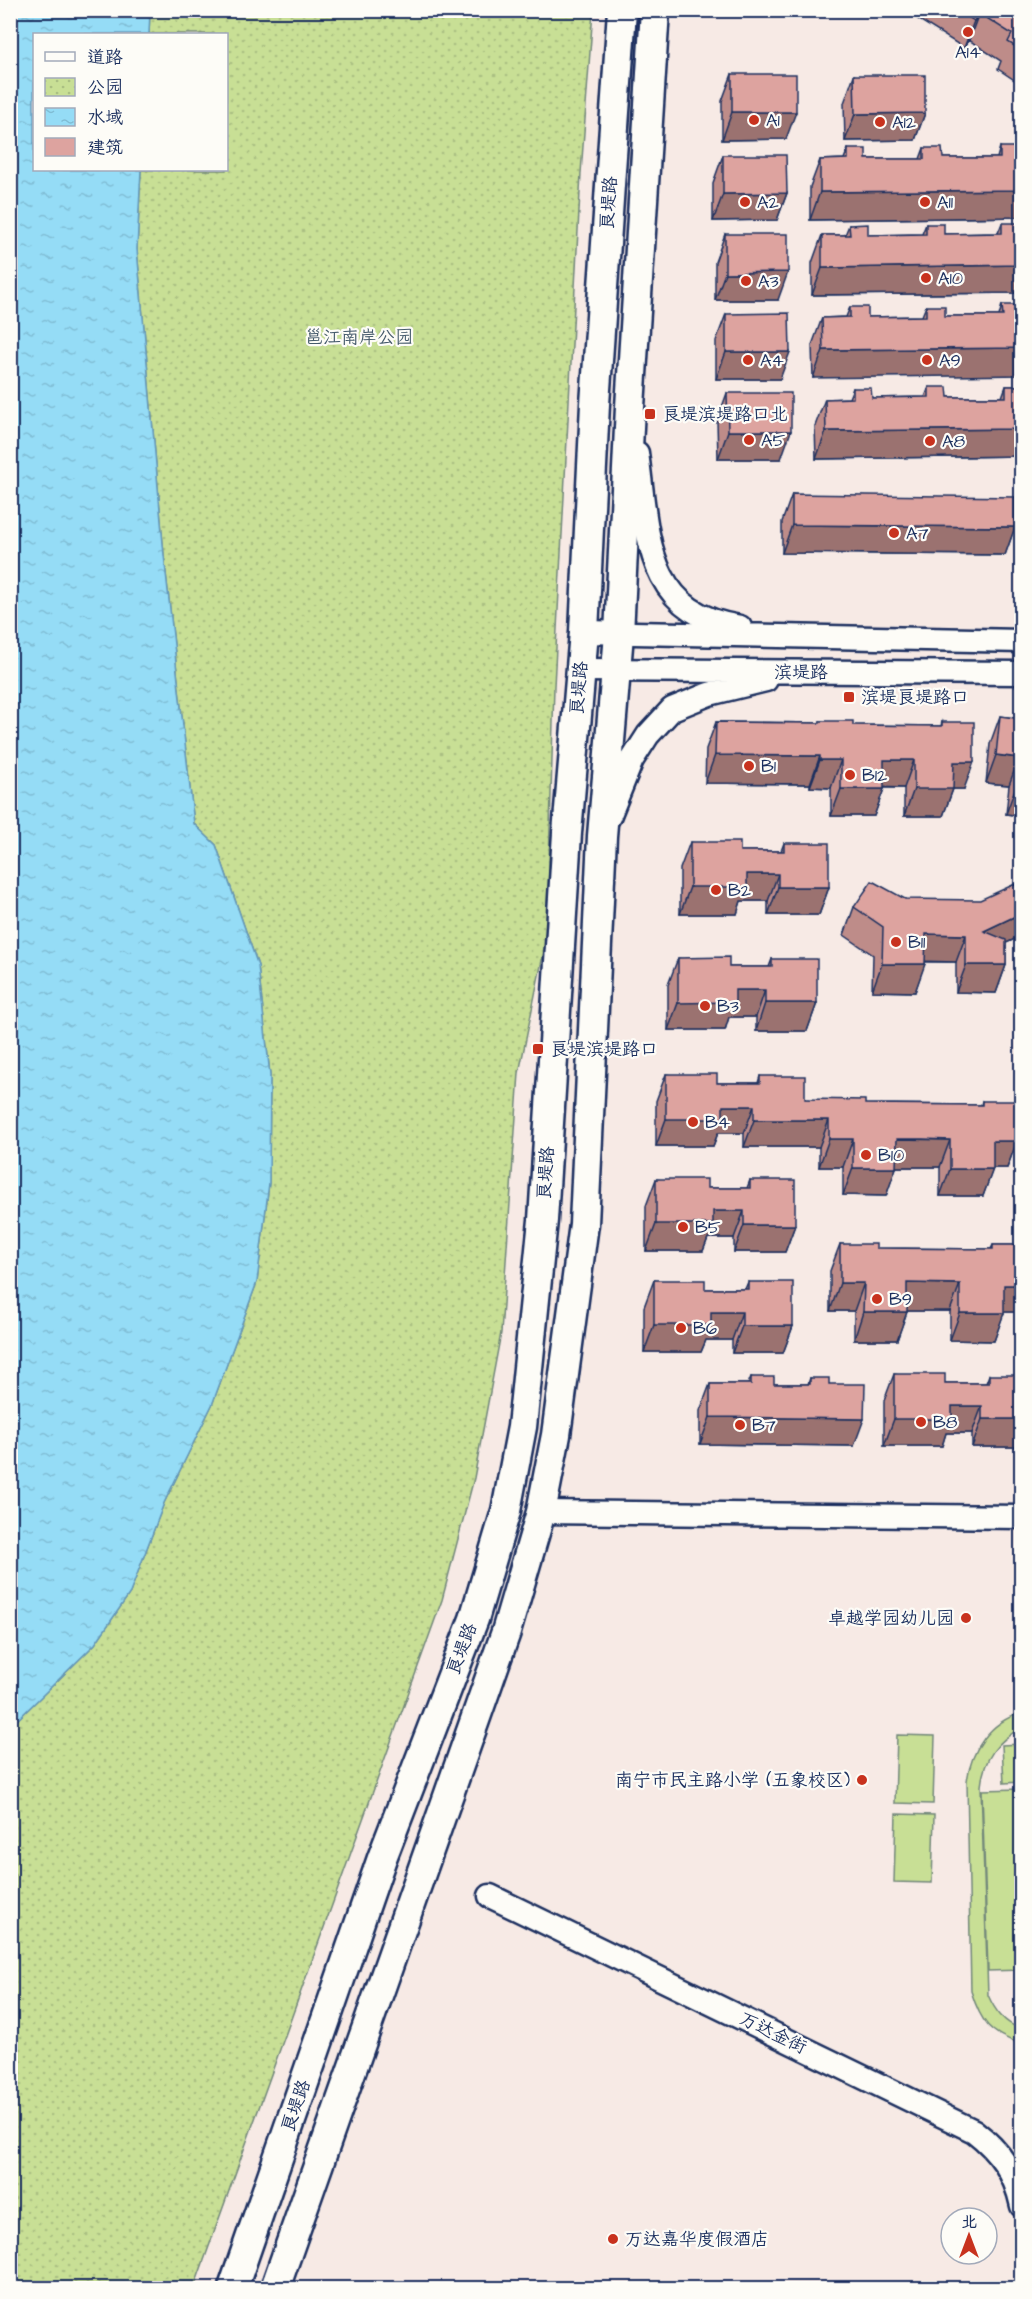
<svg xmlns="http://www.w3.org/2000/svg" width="1032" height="2299" viewBox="0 0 1032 2299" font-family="'Architects Daughter','LXGW WenKai TC',sans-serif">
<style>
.park{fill:url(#park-dots);stroke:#72877a;stroke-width:1.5}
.pitch{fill:#c8df95;stroke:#72877a;stroke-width:1.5}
.water{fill:url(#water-ripples);stroke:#6497b9;stroke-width:1.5}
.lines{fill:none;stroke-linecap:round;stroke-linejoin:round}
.minor-casing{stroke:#1b2f5e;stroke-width:27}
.major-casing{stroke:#1b2f5e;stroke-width:33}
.minor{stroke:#fdfcf7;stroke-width:22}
.major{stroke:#fdfcf7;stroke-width:28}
.wall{fill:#be8c89;stroke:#1b2f5e;stroke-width:1.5}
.shaded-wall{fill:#9b726f;stroke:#1b2f5e;stroke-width:1.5}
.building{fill:#dda39f;stroke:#1b2f5e;stroke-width:1.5}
.poi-dot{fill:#c8321e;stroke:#fdfcf7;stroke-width:2}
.labels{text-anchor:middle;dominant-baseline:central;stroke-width:4.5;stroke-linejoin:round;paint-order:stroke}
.poi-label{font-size:18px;fill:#1b2f5e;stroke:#fdfcf7;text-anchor:start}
.street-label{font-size:18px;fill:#1b2f5e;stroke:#fdfcf7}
.park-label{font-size:18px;fill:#465b6c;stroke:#fdfcf7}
</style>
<defs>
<pattern id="park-dots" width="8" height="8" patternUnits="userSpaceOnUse" patternTransform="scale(1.5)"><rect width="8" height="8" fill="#c8df95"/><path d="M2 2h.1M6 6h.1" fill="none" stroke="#abc083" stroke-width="1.8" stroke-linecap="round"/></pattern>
<pattern id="water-ripples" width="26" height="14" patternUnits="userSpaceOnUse" patternTransform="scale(1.5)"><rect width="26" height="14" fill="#95dcf6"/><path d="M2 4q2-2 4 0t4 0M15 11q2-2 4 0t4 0" fill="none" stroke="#80bdd5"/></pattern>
</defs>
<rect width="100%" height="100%" fill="#f7eae5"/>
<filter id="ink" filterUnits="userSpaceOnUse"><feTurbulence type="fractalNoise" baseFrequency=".0167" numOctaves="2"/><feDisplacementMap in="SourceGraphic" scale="12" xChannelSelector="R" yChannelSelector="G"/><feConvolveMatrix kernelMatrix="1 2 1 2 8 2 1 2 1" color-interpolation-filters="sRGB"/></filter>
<g filter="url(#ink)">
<!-- park -->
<path class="park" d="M150,11H593L581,173L554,686L547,936L519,1073L501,1333L474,1478L442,1600L194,2288H11V1726L95,1644L130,1593L164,1503L212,1405L257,1282L269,1183L270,1075L258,966L216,845L194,824L164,555L137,249L141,170H226V34H149Z"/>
<!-- pitch -->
<path class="pitch" d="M1021,1713V1728C997,1741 984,1758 981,1786L988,1995C995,2011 1004,2023 1021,2029V2044C990,2034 981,2023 971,1991L967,1781C971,1750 990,1722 1021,1713Z
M897,1735L935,1736L933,1804L895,1803Z
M1021,1744V1782L1004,1783L1002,1745Z
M1021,1789V1970L988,1971L982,1790Z
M896,1814L934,1815L932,1883L894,1882Z"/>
<!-- water -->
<path class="water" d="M11,10L150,11L149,34H34V170H141L137,249L164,555L194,824L216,845L258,966L270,1075L269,1183L257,1282L212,1405L164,1503L130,1593L95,1644L11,1726Z"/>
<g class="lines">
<!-- minor casing -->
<g class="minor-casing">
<path id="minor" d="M637,453C648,530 643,613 740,627
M584,632L1022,641
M581,670L1022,673
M609,817L632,760L648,735L672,709L709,694L766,680
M541,1512L1022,1517
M490,1896L974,2131C1000,2151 1015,2173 1022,2206"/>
</g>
<!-- major casing -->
<g class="major-casing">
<path id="major" d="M233,2288L382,1858L474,1619L506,1511L522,1427L543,1220L567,833L584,632L595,404L622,10
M275,2288L506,1632L541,1512L556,1435L584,1224L602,836L619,634L630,407L655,10"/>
</g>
<!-- minor -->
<use href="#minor" class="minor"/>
<!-- major -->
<use href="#major" class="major"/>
</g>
<!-- wall -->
<path class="wall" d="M919,10H1022V85L998,69L1001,61L969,40L964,48L916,18Z
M732,74L786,139L722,140V101Z
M854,75L925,113L915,140L845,141L844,103Z
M1000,147L1019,158H1022V217L810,220V187L820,160L844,159L848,149L866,159H920L924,148L943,158H997Z
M723,155L787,193L777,220L713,221V183Z
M1002,223L1022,233V293L812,295V263L822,235H845L849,225L868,235L922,234L926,224L944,234L998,233Z
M725,234L778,300H715V262Z
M1002,305L1021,316L813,378L812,345L822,318L846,317L850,307L868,317L922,316L926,306L945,316H999Z
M726,314L780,379H716V341Z
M1006,386H1022V456L816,459L815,426L825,399L849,398L853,388L872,398L925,397L929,387L948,397H1002Z
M727,393L781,459H718L717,421Z
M792,494L1015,527L1005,555L782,553V522Z
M1000,716L1022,719V816L1006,814L1009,785L986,783L990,744Z
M820,721L853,725L941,726L942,722L964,789H953L943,816H904V788H884L874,816H831V788L810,787V784L705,783L706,749L716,722L820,723Z
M690,842L740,851H781L784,843L829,887L819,915H768V901H741L737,914H680V869Z
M905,899L1017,938L1006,943V965L996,993L956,992V962H925L915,992L872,991L873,955L844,935L854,907Z
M678,958L729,967H769L772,959L817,1003L807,1031H756V1017H729L725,1030H668V985Z
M666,1074L717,1083H758L760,1076L805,1099L865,1104L981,1105L982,1101L1017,1141L1007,1168H993L983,1196H940V1167H896L886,1196L843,1195V1167H819V1147H744V1133H718L713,1146H656V1101Z
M656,1179L707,1188H747L750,1180L795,1225L785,1252H734V1238H708L703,1251H646V1206Z
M840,1244L876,1248L991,1249L993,1245H1022V1302L1018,1312H1004L994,1341L950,1340V1311H907L897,1340H854V1311H830V1271Z
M654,1280L705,1289H745L748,1282L793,1326L783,1353H732V1340H706L701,1352H644V1307Z
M894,1374L945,1383H986L989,1375L1022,1447H972V1433H946L942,1446H884V1401Z
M751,1377L774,1384H808L810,1378L829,1384L854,1446L700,1444V1411L710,1384H748Z"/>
<!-- shaded-wall -->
<path class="shaded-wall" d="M979,13L969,40L964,48L974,21Z
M732,112H796L786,139L722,140Z
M925,113L915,140L845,141L855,114Z
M1022,190V217L810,220L820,192Z
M787,193L777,220L713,221L723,194Z
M1022,265V293L812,295L822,268Z
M788,272L778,300H715L725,273Z
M1022,348V375L813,378L823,350Z
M726,352H790L780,379H716Z
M1022,429V456L816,459L826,431Z
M728,431H791L781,459H718Z
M792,525L1015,527L1005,555L782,553Z
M715,755L820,756L810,784L705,783Z
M996,755L1019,758L1009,785L986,783Z
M820,760H841L831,788L810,787Z
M884,760H914L904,788L874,787Z
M954,762H974L964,789H953L943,816H904L914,789Z
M1016,786L1022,787V816L1006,814Z
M841,789H884L874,816H831Z
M747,874H778L768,901H741L737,914H680L690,887Z
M778,887H829L819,915H768Z
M1022,913V926L1017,938L974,958L984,931Z
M926,934L966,935L956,962L916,961Z
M882,964H925L915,992L872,991Z
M966,965H1006L996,993L956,992Z
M735,990H765L756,1017H729L725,1030H668L678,1003Z
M765,1003H817L807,1031H756Z
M723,1106H754L744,1133H718L713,1146H656L666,1119Z
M754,1120H829L819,1147H744Z
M829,1139H853L843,1167H819Z
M897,1139L950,1140L940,1167H887Z
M993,1141H1017L1007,1168H984Z
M853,1168H896L886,1196L843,1195Z
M950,1169H993L983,1196H940Z
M713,1211H744L734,1238H708L703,1251H646L656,1224Z
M744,1225H795L785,1252H734Z
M840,1283H864L854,1311H830Z
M907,1283L960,1284L950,1311H897Z
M1004,1285H1022V1302L1018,1312H994Z
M711,1312H742L732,1340H706L701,1352H644L654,1325Z
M863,1312H907L897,1340H854Z
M960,1313H1004L994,1341L950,1340Z
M742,1326H793L783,1353H732Z
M952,1406H982L972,1433H946L942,1446H884L894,1419Z
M710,1417L864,1419L854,1446L700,1444Z
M982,1419H1022V1447H972Z"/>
<!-- building -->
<path class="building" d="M958,10H1022V51L1008,42L1012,34L979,13L974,21Z
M732,74H796V112H732Z
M854,75H925V113L855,114Z
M1000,147H1019V158H1022V190L820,192V160L848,159V149H866V159H924V148H942L943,158H1000Z
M723,155H786L787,193L723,194Z
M1002,223H1020V233H1022V265L822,268V235H850L849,225L868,224V235L926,234V224H944V234L1002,233Z
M725,234H788V272L725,273Z
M1002,305H1021L1022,348L823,350L822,318L850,317V307H868V317L926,316V306H945V316H1003Z
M789,313L790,352H726V314Z
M1006,386H1022V429L826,431L825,399L853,398V388H871L872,398L929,397V387H947L948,397H1006Z
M727,393H791V431H728Z
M792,494L1015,497V527L792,525Z
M1000,716L1022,719V787L1016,786L1019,758L996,755Z
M820,721H853V725L942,726V722H974V762H954L953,789H914V760H884V789H841V760H820V756L715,755L716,722L820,723Z
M690,842H740V851H784V843H829V887H778V874H747V887H690Z
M872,881L905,899L980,900L1015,884L1022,898V913L984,931L1006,940V965H966V935L926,934L925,964H882L883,927L854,907Z
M729,957V967H772V959H817V1003H765V990H735V1002L678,1003V958Z
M666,1074H717V1083H760V1076H805V1099L865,1100V1104L982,1105V1101H1018L1017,1141H993V1169H950V1140L923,1139H897L896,1168H853V1139H829V1120H754V1106H723V1119H666Z
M656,1179H707V1188H750V1180H795V1225H744V1211H713V1224H656Z
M840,1244H876V1248L993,1249V1245H1022V1285H1004V1313H960V1284L907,1283V1312H863L864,1283H840Z
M654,1280H705V1289H748V1282H793V1326H742V1312H711V1325H654Z
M894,1374H945V1383H989V1375H1022V1419H982V1406H952V1419H894Z
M751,1377H774V1384H810V1378H829V1384H865L864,1419L710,1417V1384H751Z"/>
</g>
<!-- markers -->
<g class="poi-dot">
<circle cx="968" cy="32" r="6"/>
<circle cx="754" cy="120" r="6"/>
<circle cx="880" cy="122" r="6"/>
<circle cx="745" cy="202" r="6"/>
<circle cx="925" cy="202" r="6"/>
<circle cx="926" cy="278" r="6"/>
<circle cx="746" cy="281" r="6"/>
<circle cx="748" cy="360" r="6"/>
<circle cx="927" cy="360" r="6"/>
<rect x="644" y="408" width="12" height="12" rx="3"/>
<circle cx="749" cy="440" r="6"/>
<circle cx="930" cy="441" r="6"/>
<circle cx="894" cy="533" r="6"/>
<rect x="843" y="691" width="12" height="12" rx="3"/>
<circle cx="749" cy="766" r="6"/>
<circle cx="850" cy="775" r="6"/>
<circle cx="716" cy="890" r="6"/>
<circle cx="896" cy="942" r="6"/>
<circle cx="705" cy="1006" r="6"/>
<rect x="532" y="1043" width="12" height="12" rx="3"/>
<circle cx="693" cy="1122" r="6"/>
<circle cx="866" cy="1155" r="6"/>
<circle cx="683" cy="1227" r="6"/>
<circle cx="877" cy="1299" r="6"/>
<circle cx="681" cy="1328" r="6"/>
<circle cx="921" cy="1422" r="6"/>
<circle cx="740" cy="1425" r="6"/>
<circle cx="966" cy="1618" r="6"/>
<circle cx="862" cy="1780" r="6"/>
<circle cx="613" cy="2239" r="6"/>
</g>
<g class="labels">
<!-- poi labels -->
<g class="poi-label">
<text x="968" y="52" text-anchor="middle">A14</text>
<text x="766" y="120">A1</text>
<text x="892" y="122">A12</text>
<text x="757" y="202">A2</text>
<text x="937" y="202">A11</text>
<text x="938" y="278">A10</text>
<text x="758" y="281">A3</text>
<text x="760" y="360">A4</text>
<text x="939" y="360">A9</text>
<text x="662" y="414">良堤滨堤路口北</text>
<text x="761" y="440">A5</text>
<text x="942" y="441">A8</text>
<text x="906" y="533">A7</text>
<text x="861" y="697">滨堤良堤路口</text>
<text x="761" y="766">B1</text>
<text x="862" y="775">B12</text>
<text x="728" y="890">B2</text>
<text x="908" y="942">B11</text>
<text x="717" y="1006">B3</text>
<text x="550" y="1049">良堤滨堤路口</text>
<text x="705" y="1122">B4</text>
<text x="878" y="1155">B10</text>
<text x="695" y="1227">B5</text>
<text x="889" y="1299">B9</text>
<text x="693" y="1328">B6</text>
<text x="933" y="1422">B8</text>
<text x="752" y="1425">B7</text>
<text x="954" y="1618" text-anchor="end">卓越学园幼儿园</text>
<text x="850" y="1780" text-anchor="end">南宁市民主路小学 (五象校区)</text>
<text x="625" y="2239">万达嘉华度假酒店</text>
</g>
<!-- street labels -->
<g class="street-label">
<text transform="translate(609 203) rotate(-86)">良堤路</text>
<text x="801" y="672">滨堤路</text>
<text transform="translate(579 688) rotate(-85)">良堤路</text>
<text transform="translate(546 1173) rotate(-86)">良堤路</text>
<text transform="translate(462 1649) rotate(-69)">良堤路</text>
<text transform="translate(773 2033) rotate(26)">万达金街</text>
<text transform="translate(296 2106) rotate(-71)">良堤路</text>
</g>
<!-- park labels -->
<g class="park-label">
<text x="359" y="337">邕江南岸公园</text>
</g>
</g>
<!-- margin -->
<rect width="1032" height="2299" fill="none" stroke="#fdfcf7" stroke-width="36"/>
<rect x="18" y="18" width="996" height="2263" fill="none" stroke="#1b2f5e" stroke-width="2" filter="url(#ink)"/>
<!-- legend -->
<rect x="33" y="33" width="195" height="138" fill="#fdfcf7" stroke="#a3aaba" stroke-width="1.5"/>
<rect x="45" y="52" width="30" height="9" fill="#fdfcf7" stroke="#a3aaba" stroke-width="1.5"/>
<text x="87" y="63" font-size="18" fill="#1b2f5e">道路</text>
<rect x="45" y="78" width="30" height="18" fill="url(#park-dots)" stroke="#a3aaba" stroke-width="1.5"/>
<text x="87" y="93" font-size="18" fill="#1b2f5e">公园</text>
<rect x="45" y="108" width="30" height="18" fill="url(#water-ripples)" stroke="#a3aaba" stroke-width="1.5"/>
<text x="87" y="123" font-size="18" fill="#1b2f5e">水域</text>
<rect x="45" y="138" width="30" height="18" fill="#dda39f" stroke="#a3aaba" stroke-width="1.5"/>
<text x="87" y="153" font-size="18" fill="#1b2f5e">建筑</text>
<!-- north arrow -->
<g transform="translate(969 2236)"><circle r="28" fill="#fdfcf7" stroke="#a3aaba" stroke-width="1.5"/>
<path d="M0-4.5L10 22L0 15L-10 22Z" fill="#c8321e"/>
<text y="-9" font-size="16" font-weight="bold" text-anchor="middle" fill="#1b2f5e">北</text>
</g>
</svg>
